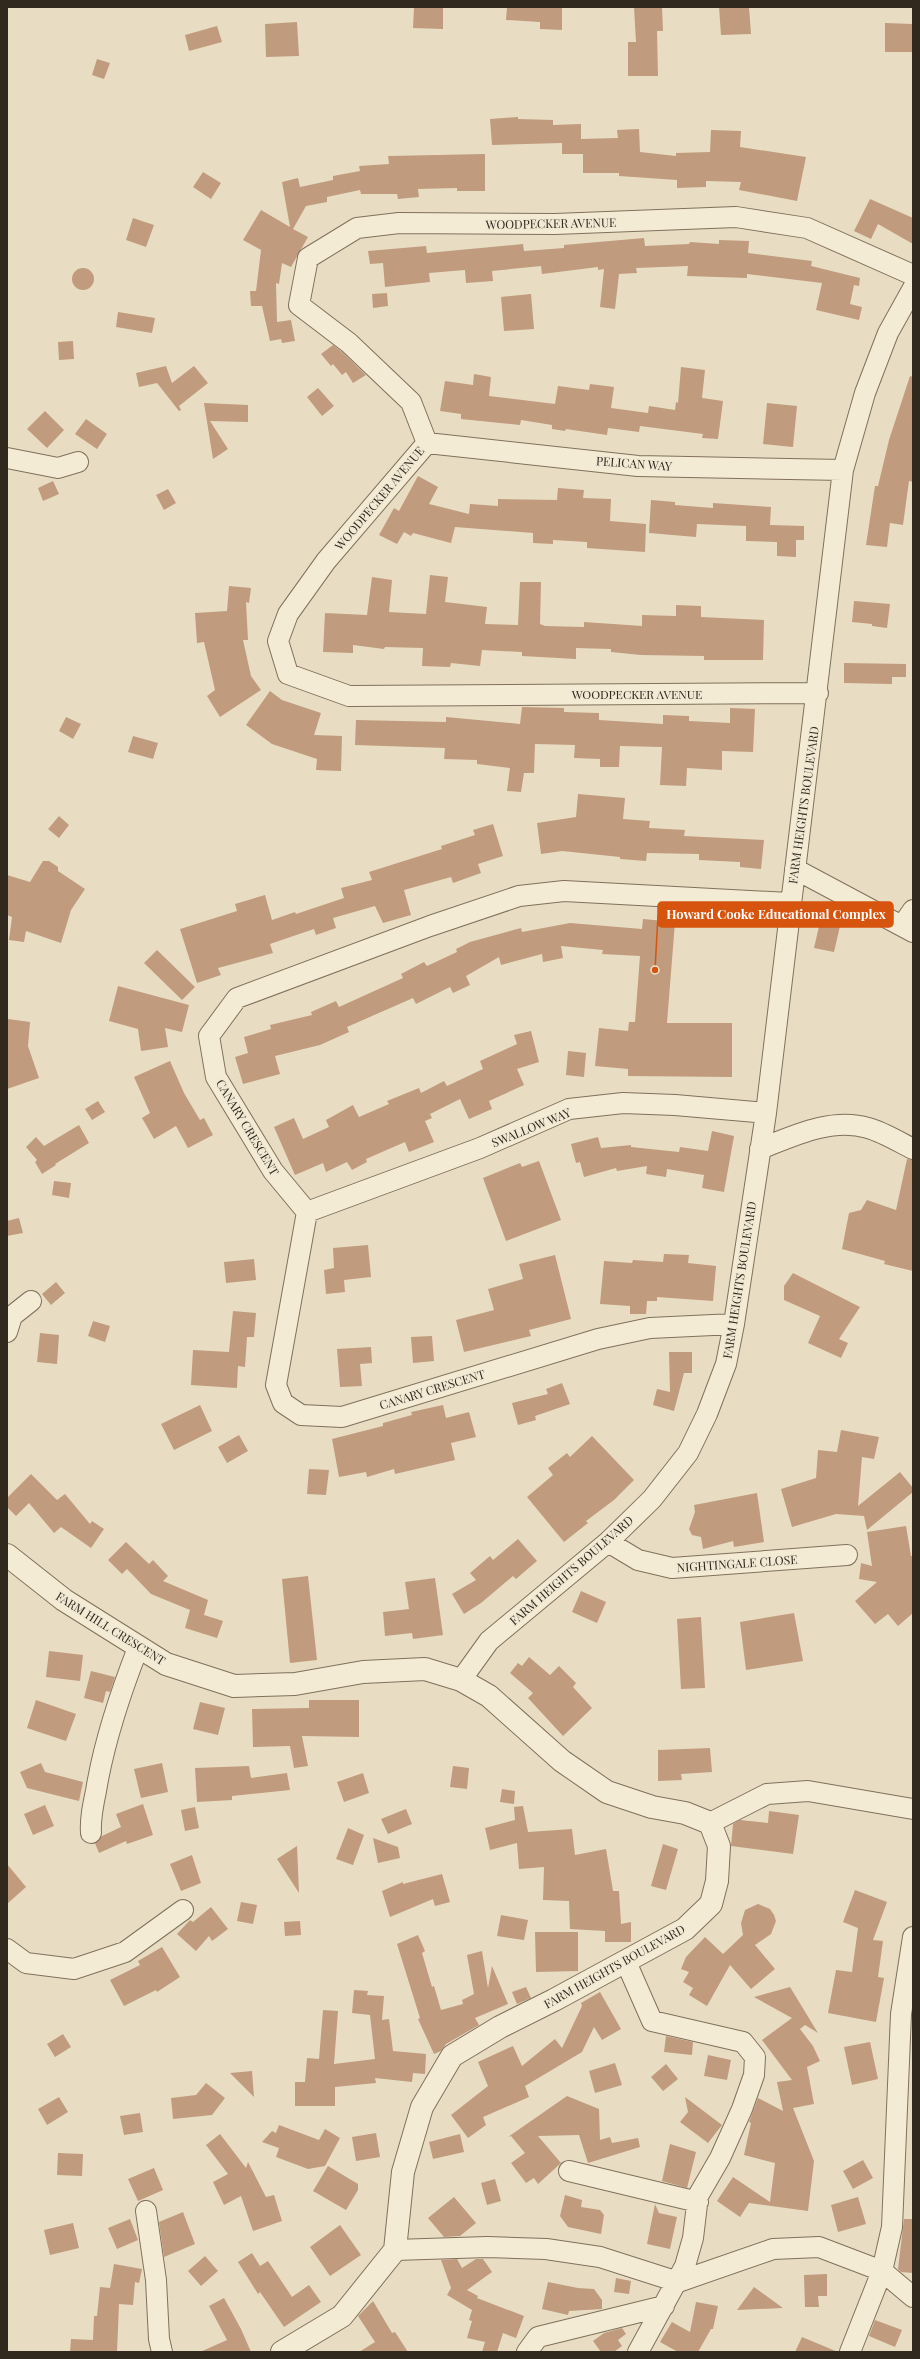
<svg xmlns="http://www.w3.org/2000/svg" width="920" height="2359" viewBox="0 0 920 2359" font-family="'Playfair Display',serif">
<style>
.building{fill:#c19b7e}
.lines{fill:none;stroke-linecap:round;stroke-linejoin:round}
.minor-casing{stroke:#80705c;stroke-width:22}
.tertiary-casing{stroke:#80705c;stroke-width:24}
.minor{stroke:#f4ebd5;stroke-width:20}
.tertiary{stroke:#f4ebd5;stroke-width:22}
.labels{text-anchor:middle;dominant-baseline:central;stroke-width:3;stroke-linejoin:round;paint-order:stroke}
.street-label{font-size:12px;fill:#31281e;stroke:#f0e8d2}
.leader{fill:none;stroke:#d6540e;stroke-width:1.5}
.callout-dot{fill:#d6540e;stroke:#f0e8d2;stroke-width:1.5}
.callout{fill:#d6540e;stroke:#d6540e;stroke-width:1.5}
.callout-label{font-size:13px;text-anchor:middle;font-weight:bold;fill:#fff}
</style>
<rect width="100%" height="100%" fill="#e8ddc3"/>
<!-- building -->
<path class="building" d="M414,7H443V29L413,28Z
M507,7H562V30L540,29V22L506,20Z
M634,7H662L663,31H657L658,76H628V42H636Z
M719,7H749L751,34L721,35Z
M297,22L299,56L266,57L265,24Z
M885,23L913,24V52H885Z
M217,26L222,42L189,51L185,35Z
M97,59L110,63L104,79L92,75Z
M518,117V119L553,120V125L581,124V139L618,138L617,130L639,129L640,152L676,156V153L710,152L711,130L741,131L740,147L806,157L797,201L739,190L741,182L706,181V187L677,188V180L619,176V173H583V154H562V143L492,145L490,119Z
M485,154V191H457V188L418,189L419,197L398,199L397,194H361L360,190L327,197V202L306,206L293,229L308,237L291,267L282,263L279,284L276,283L277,322L291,320L295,341L282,343L281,339L270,341L262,306H251L250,291H256L261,250L243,240L261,210L290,227L282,182L298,178L300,187L333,180V176L360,171L359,166L389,164L388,156Z
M203,172L221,183L211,199L193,187Z
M870,199L913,218V244L878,224L871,239L854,231Z
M133,218L154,225L146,247L126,240Z
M644,238L645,246L689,244L690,242L719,244V240L749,241L748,253L812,261L811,266L860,278L859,286L854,285L850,304L862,307L859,320L816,310L822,283L747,274V278L687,276L688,266L636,268L637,273L619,274L615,309L600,307L604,269L598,270V267L542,274L541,266L492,271L493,281L466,283L465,270L429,273L430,282L385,287L383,263L370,264L368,251L426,246L427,253L523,244L524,251L564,248V245Z
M72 279a11 11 0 1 1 22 0a11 11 0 1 1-22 0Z
M387,293L388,306L373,308L372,294Z
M531,294L534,329L504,331L501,297Z
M118,312L155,318L152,333L116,327Z
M73,341L74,359L59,360L58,342Z
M333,345L342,352L366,375L353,383L346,372L342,375L333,364L331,366L321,354Z
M166,366L172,383L194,366L208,383L179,406L181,410L179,411L157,383L139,387L136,373Z
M681,367L705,370L702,398L723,401L718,439L702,438L703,434L640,426L639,432L608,428L607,435L566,429L565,431L552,429V425L521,420L520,425L461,419V414L440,411L445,381L473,385L474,374L491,377L489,396L555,404L558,386L589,390L590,384L614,387L611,408L648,413L649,406L675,410L676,402L678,403Z
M910,376L913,377V482L909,481L903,525L890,523L887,547L866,545L875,486H878L889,440Z
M318,388L334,406L322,416L307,397Z
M204,403L248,405V422L210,421L228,449L213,459Z
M767,403L797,406L793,447L763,444Z
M45,411L64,430L47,448L27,429Z
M86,419L107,434L97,449L75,434Z
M418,476L438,487L429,504L469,514L470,504L498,506V499L557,500L558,488L584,490L583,498L611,499L610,521L646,524L645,552L587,548V542L553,540V544L533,543V533L455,527L451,543L413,533L411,536L404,532L397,544L379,535L394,508L399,511Z
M53,481L59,494L43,501L38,488Z
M168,489L176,503L164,510L156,495Z
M651,500L675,502V505L713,508V503L771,507L770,525L804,526V540H796V557L777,556V542L746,541V526L697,524L696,537L649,533Z
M430,575L448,577L445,602L487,607L485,624L518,625L520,582H541L540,624L545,626L584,627V622L642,626V615L676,616V605L701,606V617L764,620L763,660H704V656L641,655L611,652V649L576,648V659L522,656V652L482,650L480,666L451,663L450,667L422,666L423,648L385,647L384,649L353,645V653L323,652L325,613L367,615L372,577L392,580L389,612L426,614Z
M229,586L251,588L249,603L246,602L248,640H243L251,676L261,690L220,717L207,696L215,690L204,642L197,643L195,613L227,611Z
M854,601L890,604L887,628L872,626V624L852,622Z
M844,663L906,664V677H892V684L844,683Z
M270,691L282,700L321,713L314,735L342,736L341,771L316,770L317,759L272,744L246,725Z
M522,707L564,708V712L599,713V720L663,724V715L689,716V721L730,723V708L755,709L753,752L722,751V770L687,768L686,786L660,785L662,747L620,746L619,767H600V759L574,758L575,745L535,744L534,773H524L521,792L507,791L510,768L477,764V760L444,759L445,748L355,745L356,720L446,722V717L520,724Z
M66,717L81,724L73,739L59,731Z
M133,736L158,743L153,759L128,752Z
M578,794L625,798L623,819L650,821L649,828L685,830L684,836L764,840L761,869L740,867V862L699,860V854L647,853L646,861L620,859V857L562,851L541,854L537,823L576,817Z
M59,816L69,825L59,838L48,829Z
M493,824L503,856L478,864L481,873L453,883L451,877L404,890L411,915L383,923L375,906L333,918L336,928L316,935L314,929L270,944L273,953L218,968L221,975L197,983L180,929L237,911L235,904L265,895L272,920L295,912L296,914L344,898L341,888L372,880L369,872L442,849L441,846L475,835L473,830Z
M43,861H49L58,867V871L85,889L71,910L61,943L26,931L24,942L9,940L12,917L7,915V875L30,882Z
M643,919L675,922L667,1023H732V1077L628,1076V1069L595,1066L599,1028L628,1031L629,1022H635L640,956L602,954L603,950L561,946L563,958L543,962L542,954L501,965L499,957L466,976L470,985L453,993L450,987L416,1004L413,998L347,1027L349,1032L320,1045L275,1056L280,1074L243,1084L235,1057L248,1053L244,1037L271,1029L270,1025L312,1015L311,1012L336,1001L339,1007L403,978L401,974L424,962L427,966L457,952L456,949L470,942L521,928L522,932L570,923L642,929Z
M820,922L840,926L834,952L814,948Z
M157,950L195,987L182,1000L144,963Z
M118,986L189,1005L182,1032L165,1028L168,1047L141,1051L138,1029L109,1021Z
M8,1019L30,1022L28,1046L39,1078L7,1089Z
M531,1031L539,1062L517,1069L524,1085L489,1101L492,1109L469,1119L460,1099L430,1114L432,1118L425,1121L434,1142L409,1152L405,1142L366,1159L367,1162L352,1170L347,1162L326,1172L323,1163L295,1175L274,1127L294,1118L303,1139L329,1127L326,1120L353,1105L359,1117L389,1104L387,1101L419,1088L421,1093L444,1081L447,1086L483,1069L480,1061L517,1044L514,1035Z
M568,1051L586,1053L584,1077L566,1075Z
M170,1061L184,1093L200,1120L204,1118L213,1135L188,1148L176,1126L154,1139L142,1118L150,1113L134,1077Z
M98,1101L105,1112L92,1120L85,1109Z
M79,1125L89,1143L55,1164L56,1165L42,1174L35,1162L37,1160L26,1147L36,1137L44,1146Z
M712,1131L734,1136L724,1192L702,1188L704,1175L667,1169L666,1177L646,1174L647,1166L617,1171L616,1168L584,1177L580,1162L576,1163L571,1144L598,1137L601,1148L631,1145V1147L679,1152L680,1147L708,1151Z
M907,1159L913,1160V1271L884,1264L885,1261L842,1249L849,1213L861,1210L867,1200L896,1210Z
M539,1161L561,1220L506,1241L483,1178L520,1163L522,1167Z
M54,1181L71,1183L69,1198L52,1195Z
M19,1218L23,1233L7,1236V1221Z
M368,1245L371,1277L344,1280L345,1292L326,1294L324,1270L334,1268L333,1248Z
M664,1254L689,1255L688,1263L716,1266L713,1301L657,1297V1301H647L646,1314H630V1306L600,1304L604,1261L632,1263L633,1260L663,1262Z
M555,1255L571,1319L529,1330L531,1336L464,1352L456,1320L494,1310L488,1289L523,1279L519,1264Z
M254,1259L256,1280L226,1283L224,1262Z
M793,1273L860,1307L839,1339L848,1343L841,1358L808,1343L820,1316L784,1300V1286Z
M56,1282L65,1293L51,1305L42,1294Z
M233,1311L256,1313L254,1337H247L245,1367L238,1366L237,1388L191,1385L193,1350L229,1352Z
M93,1321L110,1326L105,1342L88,1336Z
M40,1333L59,1335L57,1364L37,1362Z
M432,1336L434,1361L413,1363L411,1337Z
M371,1347L372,1363L360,1364L362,1386L340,1387L337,1349Z
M669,1352H692V1373H684L674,1411L653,1405L657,1389L670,1392Z
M562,1383L570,1404L535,1416L536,1420L518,1425L512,1403L548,1394L546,1389Z
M200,1405L212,1431L174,1450L161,1424Z
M443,1405L446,1418L469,1412L476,1437L451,1443L455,1460L395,1474L394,1469L367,1477L366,1472L339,1477L332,1439L383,1426V1423L412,1415L411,1412Z
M841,1430L879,1437L874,1459L862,1457L858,1506L900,1472L913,1488V1492L867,1530L864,1516L836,1514L792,1527L781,1489L816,1478L818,1450L837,1452Z
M239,1435L248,1451L227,1463L218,1447Z
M592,1436L634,1480L614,1500L586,1521L588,1523L564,1542L527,1497L553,1475L548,1468L567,1453L570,1457Z
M309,1469L329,1470L326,1495L307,1494Z
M31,1474L57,1500L65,1494L90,1524L92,1521L104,1529L91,1548L61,1527L54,1533L29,1503L16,1516L7,1507V1498Z
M757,1493L764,1542L734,1547L733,1541L703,1549L701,1537L692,1535L689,1529L695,1512L694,1505Z
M906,1526L911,1556H913V1613L898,1626L888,1614L875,1624L855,1601L877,1582L859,1579L861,1563L872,1566L867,1532Z
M518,1539L537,1561L516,1579L513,1576L481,1603L464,1614L452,1594L476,1580L470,1573L490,1556L493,1560Z
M126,1542L149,1564L153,1560L168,1576L163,1581L208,1600L204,1615L223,1621L217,1638L185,1628L190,1610L151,1594L127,1569L122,1574L108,1560Z
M308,1576L317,1660L290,1663L282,1579Z
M435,1578L443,1635L413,1639L412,1633L385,1636L383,1612L409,1609L405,1582Z
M581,1591L606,1602L597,1623L572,1612Z
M794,1613L803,1661L746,1670L740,1622Z
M701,1617L705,1688L681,1689L677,1619Z
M49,1651L83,1655L80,1681L46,1677Z
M529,1657L550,1675L559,1666L576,1683L573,1687L592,1708L563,1736L528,1698L533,1693L510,1673L518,1663L522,1666Z
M91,1671L115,1677L110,1692L106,1691L103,1703L84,1698Z
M36,1700L76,1714L66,1741L27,1728Z
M309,1700H359V1737L302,1736L308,1766L294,1768L290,1746L253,1747L252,1709L309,1708Z
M200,1702L225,1708L218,1735L193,1729Z
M710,1748L712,1772L681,1774L682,1780L658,1781V1750Z
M41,1763L45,1772L83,1782L79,1801L27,1788L20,1772Z
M162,1763L168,1792L141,1798L134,1769Z
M249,1766L251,1778L287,1773L290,1790L232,1796V1800L197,1802L195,1768Z
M453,1766L469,1768L467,1789L450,1787Z
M363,1773L369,1793L344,1802L337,1782Z
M502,1789L515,1791L514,1804L500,1802Z
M143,1804L153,1835L127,1844L126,1841L99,1853L95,1843L102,1836L121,1827L116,1814Z
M45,1805L54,1826L33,1835L24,1814Z
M523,1806L528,1832L572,1829L575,1855L606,1849L613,1891H619L621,1924L631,1922V1942H605V1931L570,1929L569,1901L543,1900L544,1867L519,1869L517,1843L490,1850L485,1828L515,1820L514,1807Z
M195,1807L199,1828L185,1831L181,1810Z
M406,1809L412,1824L388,1834L381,1819Z
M769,1811L799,1815L793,1854L731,1846L733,1824L740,1820L768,1823Z
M348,1828L364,1835L353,1865L336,1859Z
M373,1838L398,1847L400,1858L378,1863Z
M663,1844L678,1849L666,1890L651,1886Z
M297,1846L299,1893L277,1859Z
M192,1855L201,1883L181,1891L170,1864Z
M7,1864L26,1887L7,1904Z
M442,1874L450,1902L435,1906L433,1899L390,1917L382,1891L403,1882V1884Z
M855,1890L887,1902L873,1940L883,1941L878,1977L884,1978L876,2022L828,2013L836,1970L852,1972L858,1928L843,1922Z
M241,1902L257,1905L253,1924L237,1921Z
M758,1904L770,1909L774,1915L776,1921L771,1934L755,1945L775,1969L751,1989L730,1965L707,2006L689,1995L693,1988L683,1982L689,1972L681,1969L686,1957L705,1937L723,1954L743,1935L741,1923L745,1910Z
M211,1907L228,1929L212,1941L209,1936L196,1951L177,1934L190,1920L193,1922Z
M501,1915L528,1920L524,1940L497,1936Z
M300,1921L301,1935L285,1936L284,1922Z
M535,1932H578V1971L536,1972Z
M418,1935L425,1951L422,1953L432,1987L434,1986L441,2010L463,2004L462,2000L474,1994L467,1955L482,1951L488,1988L492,1966L508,2004L475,2018L479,2025L446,2044L441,2051L434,2054L418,2019L420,2018L397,1944Z
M162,1947L180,1977L157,1992L156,1990L124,2006L110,1980L140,1965L138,1961Z
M526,1987L531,1998L517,2004L512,1992Z
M790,1987L818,2033L805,2025L800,2029L813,2046L820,2061L807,2067L814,2104L793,2108L814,2161L808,2211L749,2203L740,2217L717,2201L733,2177L770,2202L775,2163L744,2155L751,2123L749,2122L758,2098L783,2111L777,2082L792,2080L762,2040L792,2018L754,1997Z
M354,1990L368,1991L367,1995L384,1996L382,2020L389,2019L393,2051L426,2054L425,2074L413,2073L412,2082L375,2078L376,2083L335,2087V2106H295V2082H305L307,2058L319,2059L323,2010L338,2011L334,2064L375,2059L370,2015L352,2013Z
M600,1992L621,2029L602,2040L594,2027L582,2052L525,2086L529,2097L483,2117L486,2125L468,2138L451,2115L488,2086L478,2062L513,2046L522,2066L555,2039L562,2048L582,2006L581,2003Z
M63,2034L71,2047L55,2057L47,2044Z
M666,2036L693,2042L692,2055L664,2052Z
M870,2042L878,2079L852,2085L844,2047Z
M708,2055L731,2060L727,2080L704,2076Z
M615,2063L622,2085L595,2093L589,2071Z
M666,2064L678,2079L663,2091L651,2077Z
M252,2071L254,2097L230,2073Z
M206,2083L225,2098L212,2115L173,2119L171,2098L196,2095Z
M567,2096L599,2109L600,2140L610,2137L612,2143L638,2138L640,2147L588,2163L579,2135L538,2136L561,2163L538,2184L534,2178L526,2183L511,2163L525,2153L511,2136L508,2137Z
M59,2097L68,2112L47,2125L38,2109Z
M685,2097L722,2125L708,2143L680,2122L688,2112Z
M140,2113L143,2132L124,2135L120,2116Z
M279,2125L319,2140L325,2129L340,2138L325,2166L308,2169L276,2157L279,2148L262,2142L272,2131L276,2133Z
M376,2133L380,2157L356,2161L352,2137Z
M220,2134L246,2168L248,2162L266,2197L274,2195L282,2221L253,2231L241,2196L224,2205L213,2182L228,2174L206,2145Z
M460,2134L464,2152L433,2159L429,2142Z
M670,2144L696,2152L687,2188L662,2181Z
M58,2153L83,2154L82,2176L57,2175Z
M863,2160L873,2178L853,2189L843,2171Z
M328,2166L358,2184V2190L346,2210L313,2191Z
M154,2168L163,2190L138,2201L128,2179Z
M495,2179L501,2201L487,2205L481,2183Z
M565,2195L582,2200L581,2207L600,2210L604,2215L601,2234L568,2227L560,2216Z
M454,2197L476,2223L460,2236L444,2237L428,2218Z
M858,2197L866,2224L838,2232L831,2205Z
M655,2204L659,2213L677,2217L670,2249L647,2244Z
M183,2212L195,2244L164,2257L159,2222Z
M130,2219L138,2240L117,2249L108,2228Z
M904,2219H913V2273L901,2272L898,2269Z
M73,2223L79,2248L50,2255L44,2230Z
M340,2225L361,2255L330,2276L310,2247Z
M252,2253L260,2266L268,2261L292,2297L309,2285L321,2302L284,2327L260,2292L258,2294L238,2262Z
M205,2256L218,2271L201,2286L188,2271Z
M457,2259L462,2268L476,2259H483L492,2272L467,2290L478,2296L477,2298L524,2316L516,2338L503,2333L497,2352H482L485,2342L467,2338L472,2321L469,2320L472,2310L447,2295L451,2288L441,2260Z
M114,2264L142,2269L139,2283L135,2282L133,2305L119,2304L117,2352H70L71,2339L93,2340L94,2316H97L100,2287L110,2288Z
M827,2274V2296H818L819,2307H805L804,2275Z
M616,2278L631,2281L629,2294L614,2292Z
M548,2282L578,2288L594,2289L602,2300V2309L569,2311L568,2315L542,2309Z
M754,2287L783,2308L737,2310Z
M224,2298L241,2329L251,2352H200L227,2340L209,2306Z
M373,2301L392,2333L395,2332L408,2352H359L375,2342L358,2316Z
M696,2302L718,2306L713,2329H711L698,2352H678L660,2342L672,2322L690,2332Z
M875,2320L902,2330L895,2347L869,2336Z
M622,2328L626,2334L618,2340L622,2346L614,2352H601L593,2341L604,2333Z
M802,2337L838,2352H795Z"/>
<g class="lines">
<!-- minor casing -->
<g class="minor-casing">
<path id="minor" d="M427,443L638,466L843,470
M7,458L58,468L78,462
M818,693L349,696L288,674L278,641L288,614L326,561L427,443L411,402L349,343L299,305L308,258L357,228L399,223L555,224L736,217L807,228L913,275
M795,869L913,932
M902,926L913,910
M760,1149C793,1136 832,1117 868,1128C883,1132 899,1142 913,1149
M307,1212L480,1148L569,1109L623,1103L675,1105L766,1113
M734,1324L650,1328L598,1339L342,1417L301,1415L283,1403L276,1385L307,1212L273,1171L216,1077L209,1036L237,998L430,926L519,896L564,891L789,903
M7,1332L12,1316L31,1301
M608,1542L638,1560L672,1568L847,1555
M461,1680L489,1641L608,1542L652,1499L688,1453L707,1414L726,1364L734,1324L766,1113L843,470L865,393L888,333L913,288
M710,1823L767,1794L808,1791L913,1809
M91,1833C90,1819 93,1805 96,1791C104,1741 120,1694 138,1648
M7,1949L26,1963L74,1969L125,1952L183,1910
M626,1962L652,2021L743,2042L755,2057L754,2075L742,2109L720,2158L698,2196L693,2238L685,2266L638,2352
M569,2171L698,2202
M146,2211L156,2280L159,2339L162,2352
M395,2250L487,2247L546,2249L600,2257L678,2282L773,2249L819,2247L882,2271L913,2297
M527,2352L538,2337L664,2306
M850,2352L882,2271L892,2227L901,2014L913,1937"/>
</g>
<!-- tertiary casing -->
<g class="tertiary-casing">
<path id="tertiary" d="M7,1555L64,1600L166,1664L234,1686L295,1684L363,1672L425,1669L461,1680L489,1696L562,1761L607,1792L652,1807L685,1813L710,1823L719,1846L717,1881L711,1904L685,1929L554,2000L500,2027L452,2056L422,2107L403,2172L395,2250L342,2316L282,2352"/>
</g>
<!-- minor -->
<use href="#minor" class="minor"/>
<!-- tertiary -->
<use href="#tertiary" class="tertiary"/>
</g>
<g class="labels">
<!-- street labels -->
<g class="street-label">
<text transform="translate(551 223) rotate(-1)">WOODPECKER AVENUE</text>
<text transform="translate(634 463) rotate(4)">PELICAN WAY</text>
<text transform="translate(379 498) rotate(-50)">WOODPECKER AVENUE</text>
<text x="637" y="694">WOODPECKER AVENUE</text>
<text transform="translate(803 805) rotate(-82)">FARM HEIGHTS BOULEVARD</text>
<text transform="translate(248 1127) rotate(59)">CANARY CRESCENT</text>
<text transform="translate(531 1127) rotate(-22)">SWALLOW WAY</text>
<text transform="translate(739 1280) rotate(-81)">FARM HEIGHTS BOULEVARD</text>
<text transform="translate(432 1389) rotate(-17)">CANARY CRESCENT</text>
<text transform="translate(737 1563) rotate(-4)">NIGHTINGALE CLOSE</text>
<text transform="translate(571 1570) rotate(-41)">FARM HEIGHTS BOULEVARD</text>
<text transform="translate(111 1628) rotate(32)">FARM HILL CRESCENT</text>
<text transform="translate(614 1966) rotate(-29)">FARM HEIGHTS BOULEVARD</text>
</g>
</g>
<!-- callouts -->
<path class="leader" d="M655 970L658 915"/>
<circle class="callout-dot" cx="655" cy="970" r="4"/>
<rect class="callout" x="658" y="902" width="235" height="25" rx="4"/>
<g class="callout-label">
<text x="776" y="919">Howard Cooke Educational Complex</text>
</g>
<!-- border -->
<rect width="920" height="2359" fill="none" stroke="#31281e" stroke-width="16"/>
</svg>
